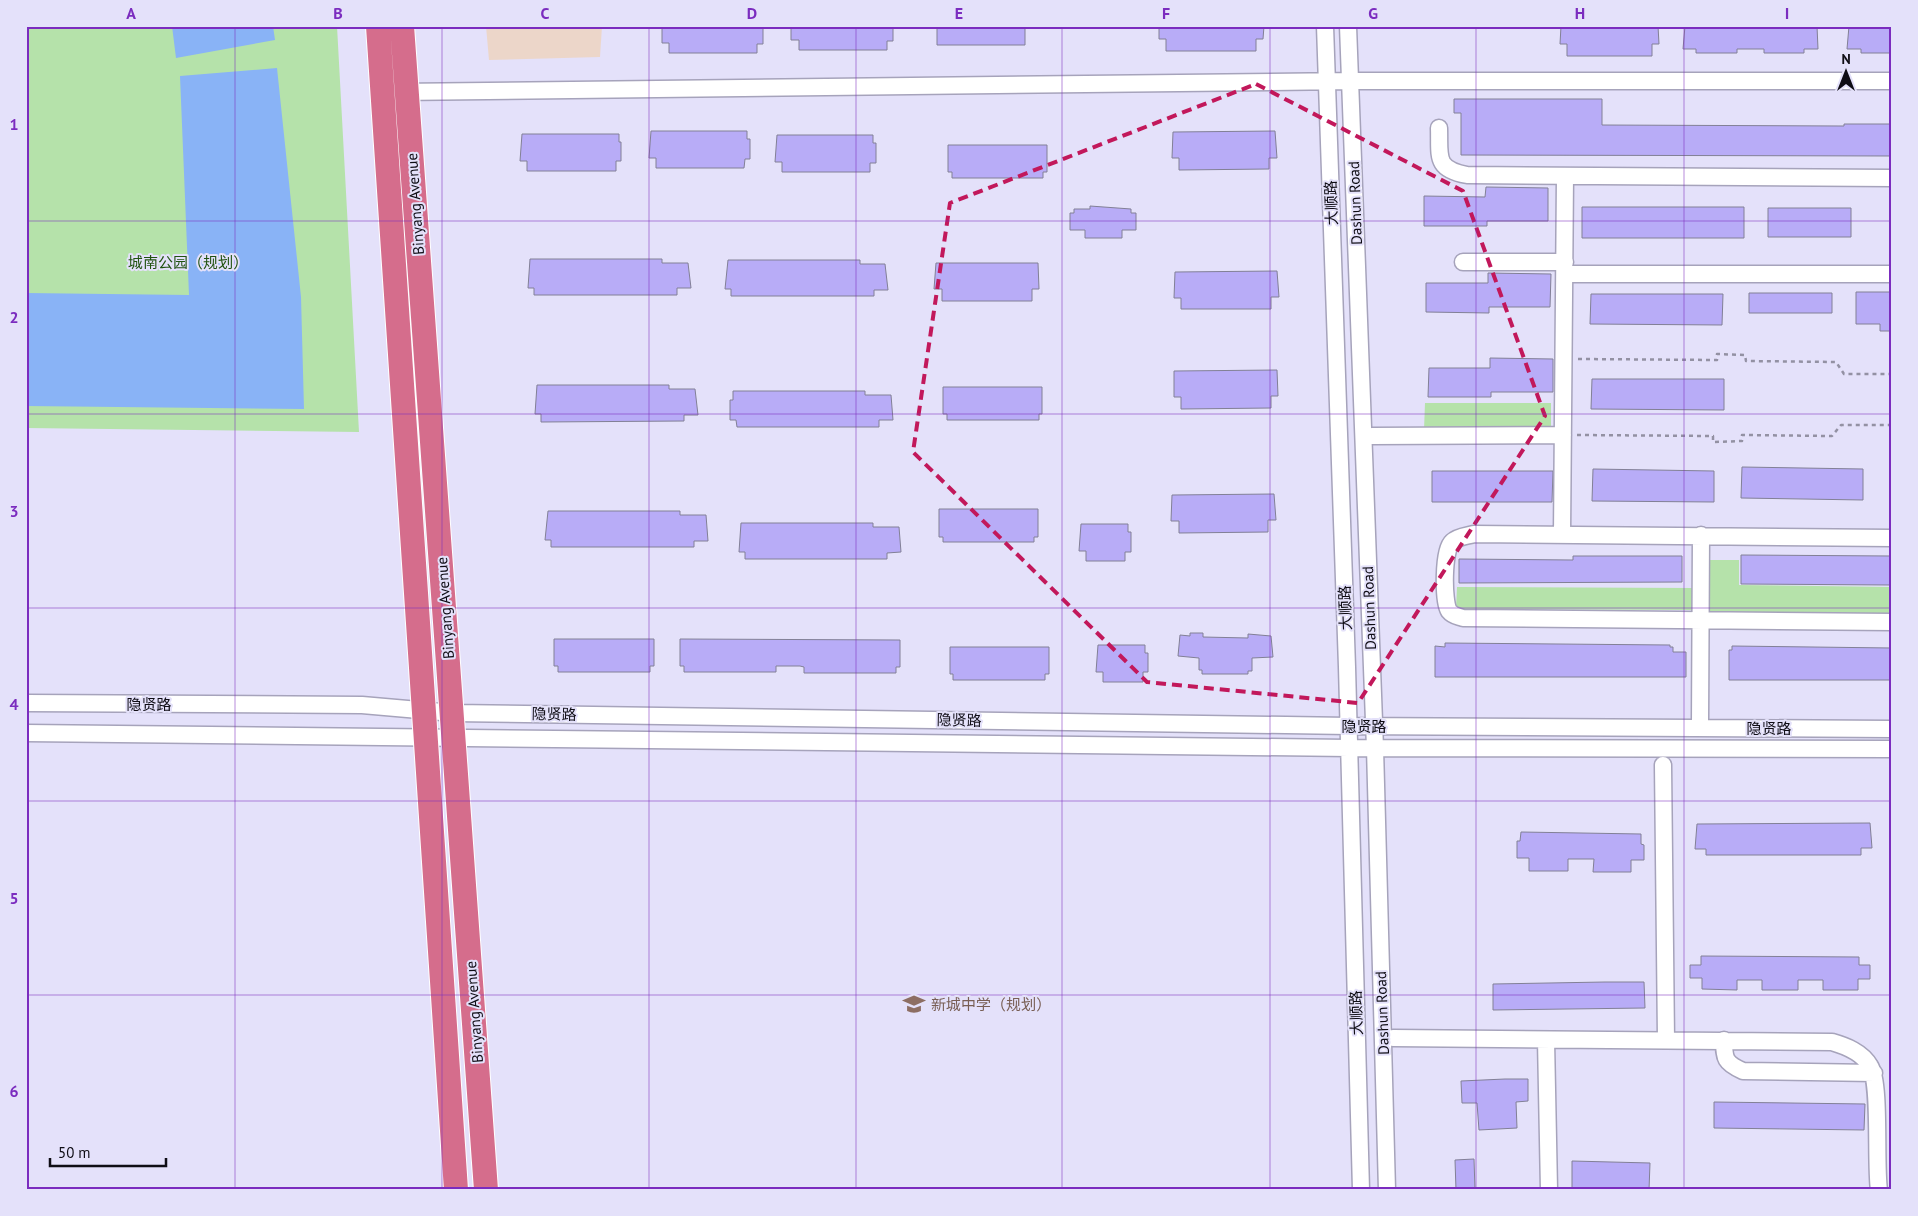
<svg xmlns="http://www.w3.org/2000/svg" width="1918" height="1216" viewBox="0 0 1918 1216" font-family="'PT Sans','Noto Sans SC',sans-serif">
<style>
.commercial{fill:#ecd6c9}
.green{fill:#b5e2aa}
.water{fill:#89b3f6}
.building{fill:#b8acf7;stroke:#828096}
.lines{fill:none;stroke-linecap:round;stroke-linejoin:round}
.minor-casing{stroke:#a6a3bb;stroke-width:19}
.highway-casing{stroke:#fff;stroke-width:26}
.path{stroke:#9391a3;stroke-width:2.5;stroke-dasharray:4 4;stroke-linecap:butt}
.minor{stroke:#fff;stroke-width:16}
.highway{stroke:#d56d8c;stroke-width:24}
.marked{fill:none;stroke:#c2185b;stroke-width:4;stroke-dasharray:10 6;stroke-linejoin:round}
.grid{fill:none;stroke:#7b2cbf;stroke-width:1;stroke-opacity:0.55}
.labels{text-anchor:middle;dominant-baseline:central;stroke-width:4;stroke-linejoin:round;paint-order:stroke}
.street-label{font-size:15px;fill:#0f0d15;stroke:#e4e1fa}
.park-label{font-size:15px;fill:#205210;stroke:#e4e1fa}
.education-label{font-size:15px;fill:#785e54;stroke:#e4e1fa;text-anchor:start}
.neatline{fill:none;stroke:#7b2cbf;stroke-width:2}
.grid-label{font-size:16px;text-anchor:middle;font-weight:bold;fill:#7b2cbf}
</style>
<rect width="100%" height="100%" fill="#e4e1fa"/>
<!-- commercial -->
<path class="commercial" d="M486,26H602L600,57L489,60Z"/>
<!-- green -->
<path class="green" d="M26,26H337L359,432L26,428Z
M1425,403H1551V430H1424Z
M1709,560H1739V585L1892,587V614L1708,613Z
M1457,587L1694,588V610L1456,609Z"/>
<!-- water -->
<path class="water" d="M172,26H273L275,40L176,58Z
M277,68L301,297L304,409L26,406V293L189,295L180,76Z"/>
<!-- building -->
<path class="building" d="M662,26H763V44H757V53H669V43H662Z
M791,26H893V41H887V50H799V40H791Z
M937,26H1025V45H937Z
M1159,26H1264L1263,39H1256V51H1166V39H1159Z
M1561,26H1658L1659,44H1652V56H1567V44H1560Z
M1685,26H1817L1818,49H1804V53H1764V49H1737V53H1696V49H1683Z
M1849,26H1892V53H1861V49H1847Z
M1454,99H1602V125L1844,126V124H1892V156L1461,155V113H1454Z
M651,131H747V139H750V159H745L744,168H656V158H649Z
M1275,131L1277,158H1269V169L1179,170V158H1172L1173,132Z
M522,134H619V142H621V161H616V171H527V161H520Z
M777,135H873V143H876V163H870V172H782V162H775Z
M948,145H1047V172H1043V178H952V172H948Z
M1486,187L1548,188V221H1487V226H1424V196L1485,197Z
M1090,206L1131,209V213H1136V230H1122V238H1085V230H1070V213H1074V209H1090Z
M1582,207H1744V238H1582Z
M1768,208H1851V237H1768Z
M530,259H662V263H688L691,288H677V295H534V288H528Z
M728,260H860V264H885L888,290H874V296H731V289H725Z
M936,263H1038L1039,289H1032V301H942V289H934Z
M1277,271L1279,297H1271V309H1181V298H1174L1175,272Z
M1488,273L1551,274L1550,307H1489V313L1426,312V283H1488Z
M1856,292H1892V331H1880V324H1856Z
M1749,293H1832V313H1749Z
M1591,294H1723L1722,325L1590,324Z
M1490,358L1553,359V392H1491V397H1428L1429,368H1490Z
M1277,370L1278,396H1271V408L1181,409V397H1174V371Z
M1592,379H1724V410L1591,409Z
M537,385H669V389H695L698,415H684V421L541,422V414H535Z
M943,387H1042V414H1039V420H947V414H943Z
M733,391H865V395H891L893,420H879V427H737L736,420H730V400H733Z
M1742,467L1863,469V500L1741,498Z
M1593,469L1714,471V502L1592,501Z
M1432,471H1553L1552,502H1432Z
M1274,494L1276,520H1268V532L1179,533V521H1171L1172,495Z
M939,509H1038V537H1034V542H943V537H939Z
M548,511H680V515H706L708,541H694V547H551V540H545Z
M741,523H873V527H899L901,552L887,553V559H745V552H739Z
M1081,524H1128V532H1131V552H1125V561H1086V551H1079Z
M1741,555L1892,556V585L1741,584Z
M1573,556H1682V582L1459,583V559L1573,560Z
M1190,633H1203V637L1248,638V634L1271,636L1273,657L1252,658V671H1248V674H1202V670H1199V658L1178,656L1180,635L1190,636Z
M554,639H654V666H650V672H558V666H554Z
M680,639L900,640V667H896V673H804V667L800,666H776V672H684V666H680Z
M1445,643L1670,645V647H1673V652H1686V677H1435V646L1445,647Z
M1098,645H1145V653H1148V672H1143V682H1103V672H1096Z
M1732,646L1892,648V680H1729V650H1732Z
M950,647H1049V674H1045V680H953V674H950Z
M1870,823L1872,848H1861V855H1706V849H1695L1697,824Z
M1521,832L1641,834V844L1644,845V860H1631V872H1593L1594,859H1568V871H1529V858H1517V841H1520Z
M1701,956L1859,957V965H1870V979H1858V990H1823V980H1798V990H1762V980H1737V990L1702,989V978H1690V965H1701Z
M1605,982H1644L1645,1008L1493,1010V984Z
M1505,1079H1528V1101L1516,1102L1517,1128L1479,1130L1477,1103H1462L1461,1081Z
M1714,1102L1865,1104L1864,1130L1714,1128Z
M1474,1159L1475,1190H1456L1455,1160Z
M1572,1161L1650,1163L1649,1190H1572Z"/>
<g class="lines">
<!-- minor casing -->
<g class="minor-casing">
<path id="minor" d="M1325,26L1347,667L1361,1190
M1348,26L1375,748L1387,1190
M397,92L1350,81H1892
M1439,128C1440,156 1434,169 1467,175L1892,178
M1463,262H1565
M1565,274H1892
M1372,436L1563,435
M1562,535L1565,176
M1892,538L1474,534C1467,536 1458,536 1452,542C1443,550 1443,601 1449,611C1453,616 1457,616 1463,618L1892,622
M26,703L362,705L453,713L1349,726L1892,729
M1700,723L1701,535
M26,733L1349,748L1892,749
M1663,765L1666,1040
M1393,1038L1832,1042C1846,1046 1862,1052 1870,1066C1881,1083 1875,1164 1879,1190
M1546,1040L1549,1190
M1724,1040C1724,1059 1725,1063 1743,1071L1874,1073"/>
</g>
<!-- highway casing -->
<g class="highway-casing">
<path id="highway" d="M378,26L456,1190
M402,26L486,1190"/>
</g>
<!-- path -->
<path class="path" d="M1578,359L1717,360V354L1745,355L1746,361L1836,362L1844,374H1892
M1577,435L1713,436V442L1742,441V435L1832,436L1841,425H1892"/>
<!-- minor -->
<use href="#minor" class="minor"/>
<!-- highway -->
<use href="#highway" class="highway"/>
</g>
<!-- marked area -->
<path class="marked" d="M1256,84L1463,191L1545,416L1358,703L1147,682L913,452L950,203Z"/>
<!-- grid -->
<path class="grid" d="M235,26V1190M442,26V1190M649,26V1190M856,26V1190M1062,26V1190M1270,26V1190M1476,26V1190M1684,26V1190M26,221H1892M26,414H1892M26,608H1892M26,801H1892M26,995H1892"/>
<!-- icons -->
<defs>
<g id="school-bare" transform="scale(1.725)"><path d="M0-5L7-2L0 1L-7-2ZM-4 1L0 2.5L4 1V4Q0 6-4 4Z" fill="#8d6e63" stroke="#e4e1fa" stroke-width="2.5" paint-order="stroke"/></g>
</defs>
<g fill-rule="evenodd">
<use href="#school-bare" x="914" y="1004"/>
</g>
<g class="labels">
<!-- street labels -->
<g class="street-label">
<text transform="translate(1331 203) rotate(-92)">大顺路</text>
<text transform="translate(1355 203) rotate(-92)">Dashun Road</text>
<text transform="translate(415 204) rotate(-94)">Binyang Avenue</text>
<text transform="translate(445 608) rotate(-94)">Binyang Avenue</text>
<text transform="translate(1345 608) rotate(-92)">大顺路</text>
<text transform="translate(1369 608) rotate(-92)">Dashun Road</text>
<text x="149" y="704">隐贤路</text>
<text transform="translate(554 714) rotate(1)">隐贤路</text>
<text transform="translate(959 720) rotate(1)">隐贤路</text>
<text x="1364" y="726">隐贤路</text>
<text x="1769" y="728">隐贤路</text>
<text transform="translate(474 1012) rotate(-94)">Binyang Avenue</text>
<text transform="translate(1356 1013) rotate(-92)">大顺路</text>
<text transform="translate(1382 1013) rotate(-92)">Dashun Road</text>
</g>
<!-- park labels -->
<g class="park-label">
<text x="188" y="262">城南公园（规划）</text>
</g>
<!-- education labels -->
<g class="education-label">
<text x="931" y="1004">新城中学（规划）</text>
</g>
</g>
<!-- border -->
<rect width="1918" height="1216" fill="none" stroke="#e4e1fa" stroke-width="55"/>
<!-- north arrow -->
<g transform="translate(1846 72)" stroke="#e4e1fa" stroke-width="4" paint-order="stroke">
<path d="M0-4L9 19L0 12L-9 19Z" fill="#0f0d15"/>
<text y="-8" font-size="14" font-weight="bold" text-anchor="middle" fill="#0f0d15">N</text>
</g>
<!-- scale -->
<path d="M50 1158v8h116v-8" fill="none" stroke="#0f0d15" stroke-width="2.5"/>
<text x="58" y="1158" font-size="15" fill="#0f0d15" stroke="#e4e1fa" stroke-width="4" paint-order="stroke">50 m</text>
<rect x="28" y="28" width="1862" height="1160" class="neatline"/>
<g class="grid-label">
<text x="131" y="19">A</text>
<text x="338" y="19">B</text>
<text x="545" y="19">C</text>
<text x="752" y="19">D</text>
<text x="959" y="19">E</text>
<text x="1166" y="19">F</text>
<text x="1373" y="19">G</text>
<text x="1580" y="19">H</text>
<text x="1787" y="19">I</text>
<text x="14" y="130">1</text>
<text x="14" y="323">2</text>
<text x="14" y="517">3</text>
<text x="14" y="710">4</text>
<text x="14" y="904">5</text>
<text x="14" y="1097">6</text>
</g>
</svg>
